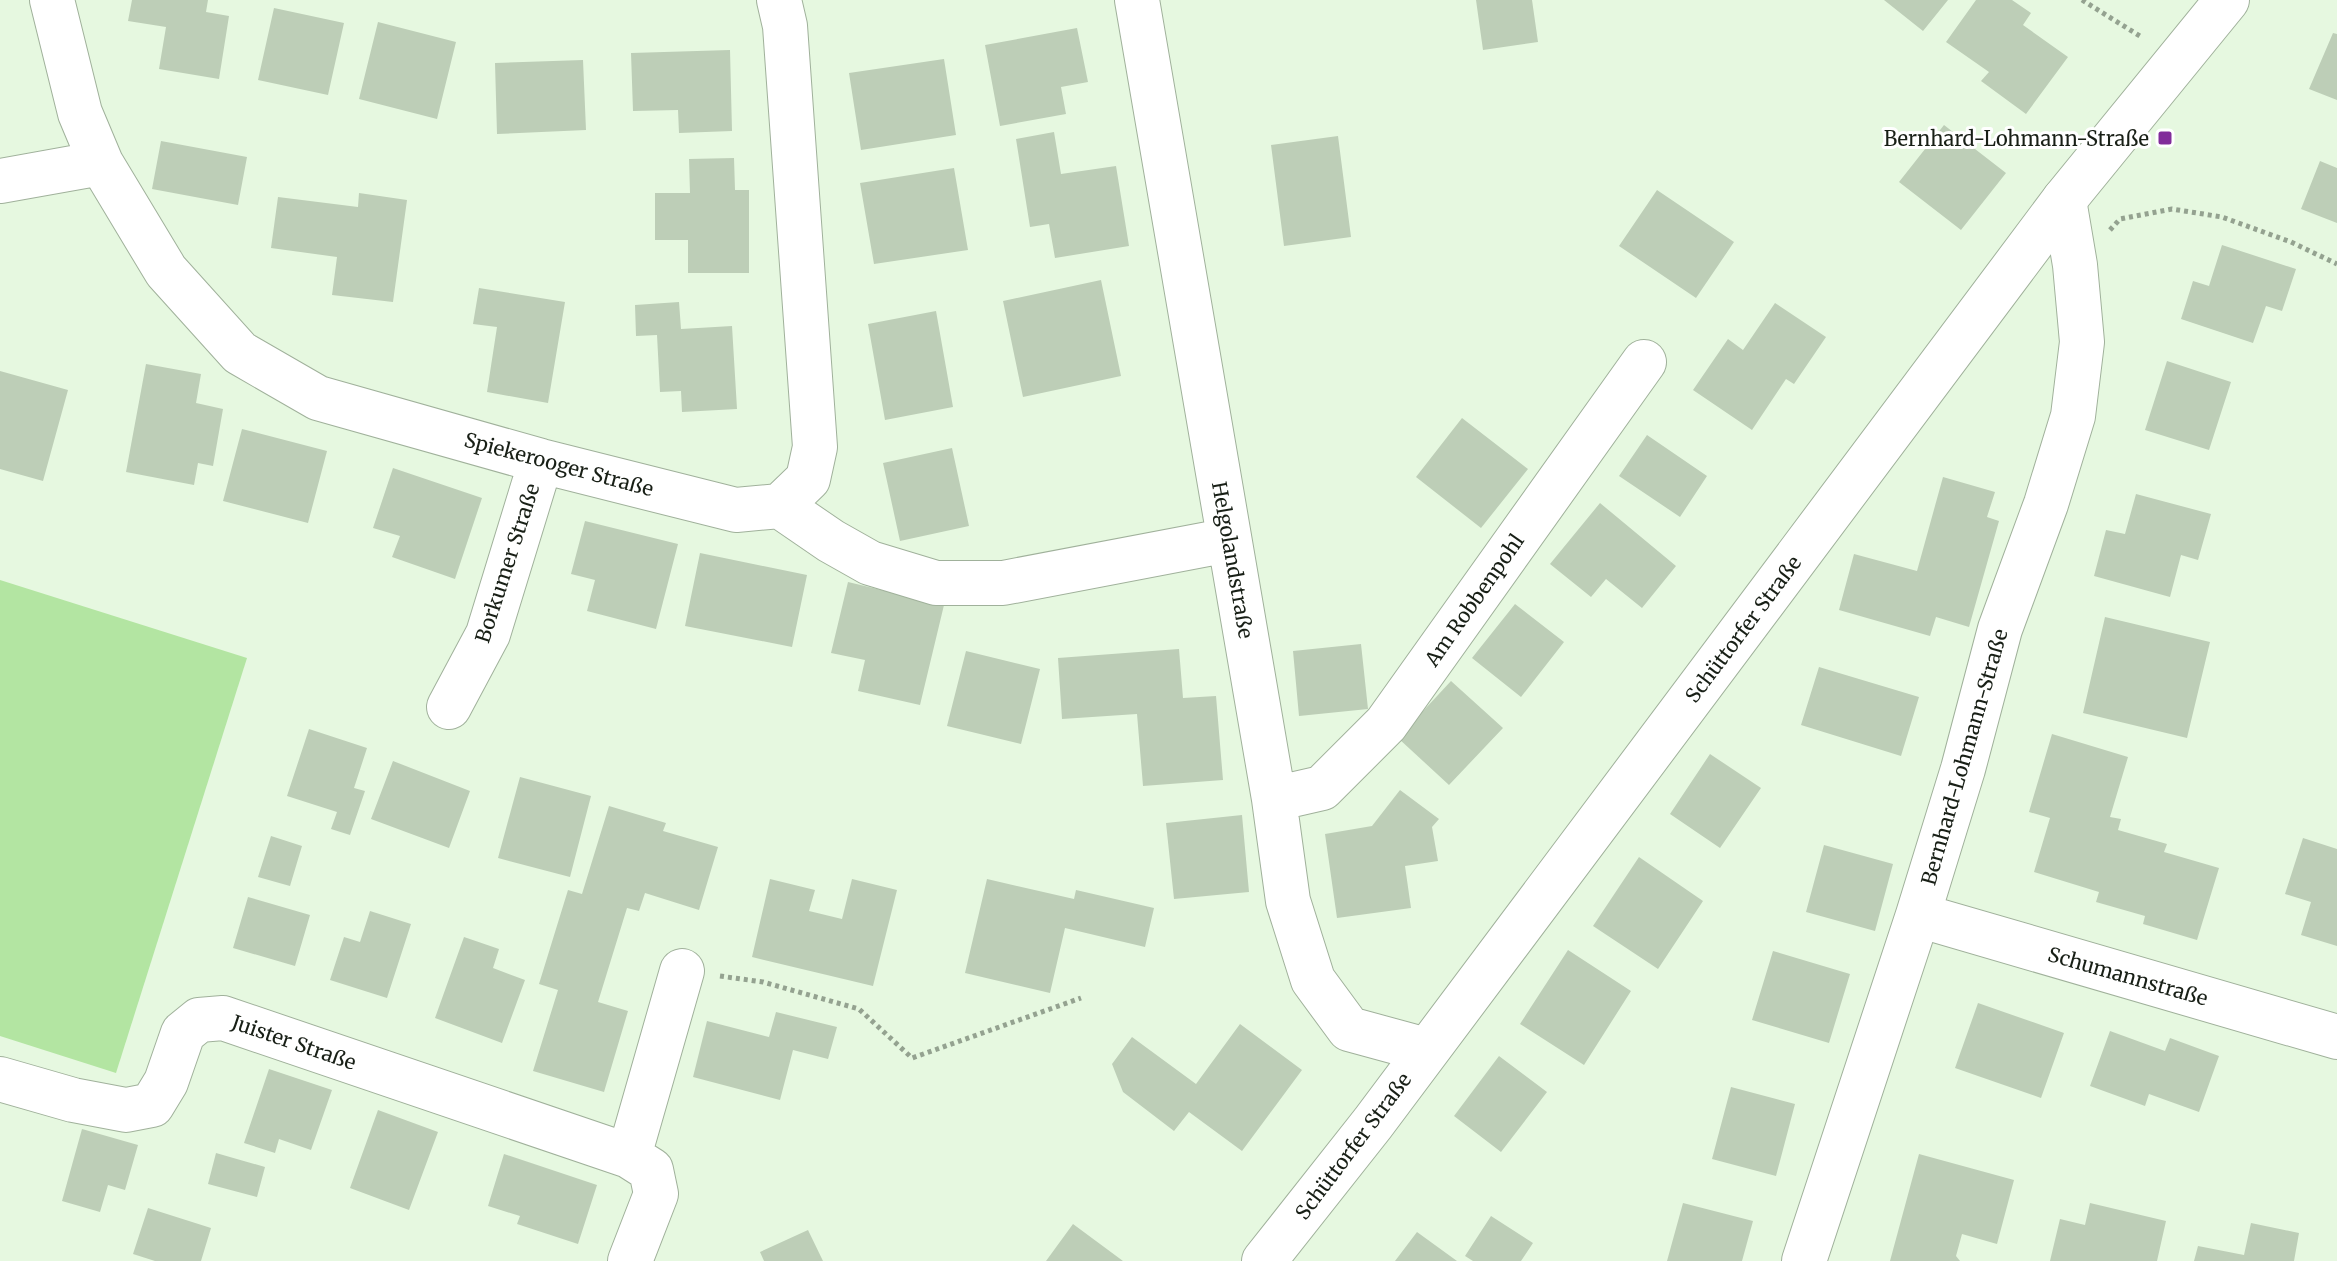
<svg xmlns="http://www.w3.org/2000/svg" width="2337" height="1261" viewBox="0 0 2337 1261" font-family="Merriweather,serif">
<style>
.green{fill:#b3e5a2}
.building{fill:#bdceb7}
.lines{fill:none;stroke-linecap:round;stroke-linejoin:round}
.minor-casing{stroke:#a0b19b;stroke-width:46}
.major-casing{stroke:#a0b19b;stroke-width:46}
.path{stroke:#94a290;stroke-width:5;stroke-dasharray:4 4;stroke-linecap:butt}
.minor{stroke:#fff;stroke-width:44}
.major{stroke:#fff;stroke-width:44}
.poi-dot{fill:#812c9a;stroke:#fff;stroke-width:3}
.labels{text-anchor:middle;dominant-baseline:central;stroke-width:6;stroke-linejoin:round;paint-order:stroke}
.poi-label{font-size:20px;fill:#181f16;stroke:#fff;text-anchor:end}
.street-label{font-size:20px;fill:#181f16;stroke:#fff}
</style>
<rect width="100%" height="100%" fill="#e6f8e0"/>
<!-- green -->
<path class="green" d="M0,580L247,658L116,1073L0,1036Z"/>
<!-- building -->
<path class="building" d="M132,0H208L206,12L229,16L219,79L159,69L166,27L128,21Z
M1476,0H1532L1538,42L1483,50Z
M1884,0H1948L1923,31Z
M1976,0H2012L2031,13L2023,25L2068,57L2026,114L1981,81L1989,72L1946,42Z
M274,8L344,23L328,95L258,80Z
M378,22L456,42L437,119L359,99Z
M1077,28L1088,82L1061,87L1066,114L1000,126L985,45Z
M2333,33L2337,34V100L2309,89Z
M730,50L732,131L679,133L678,110L633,111L631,53Z
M944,59L956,135L861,150L849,73Z
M583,60L586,130L497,134L495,63Z
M1944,125L2006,173L1961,230L1899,182Z
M1054,132L1061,174L1116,166L1129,246L1055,258L1049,224L1030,227L1016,139Z
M1338,136L1351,237L1284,246L1271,145Z
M161,141L247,157L238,205L152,189Z
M734,158L735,190H749V273H688V240H655V193H690L689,159Z
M2320,161L2337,168V223L2301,209Z
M954,168L968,250L874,264L860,183Z
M1657,190L1734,242L1696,298L1619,246Z
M359,193L407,200L393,302L332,295L337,257L271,248L278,197L358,207Z
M2222,245L2296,269L2282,311L2266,306L2253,343L2181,319L2193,281L2209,286Z
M1101,280L1121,376L1023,397L1003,301Z
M479,288L565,302L548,403L487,392L497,327L473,324Z
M679,302L681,329L732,326L737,409L682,412L681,391L660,392L657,335L636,336L635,305Z
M1775,303L1826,337L1794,384L1786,379L1752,430L1693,390L1728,339L1743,350Z
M936,311L953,407L885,420L868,324Z
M2167,361L2231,382L2209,450L2145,430Z
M146,364L201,374L196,403L223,409L213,466L198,463L194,485L126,472Z
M0,371L68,390L43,481L0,469Z
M1462,418L1528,469L1481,528L1416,477Z
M242,429L327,451L308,523L223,501Z
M1647,435L1707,476L1680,517L1619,476Z
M952,448L969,526L900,541L883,463Z
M393,468L482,498L455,579L392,557L400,536L373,528Z
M1943,477L1995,492L1987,517L1999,521L1969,627L1936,617L1930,636L1839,610L1854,554L1917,571Z
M2136,494L2211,514L2198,560L2181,555L2170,597L2094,576L2106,530L2125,534Z
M1600,503L1676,566L1642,608L1606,579L1591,597L1550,564Z
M585,521L678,544L656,629L587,611L595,580L571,574Z
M700,553L807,575L792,647L685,626Z
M848,582L944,605L920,705L858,691L865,660L831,653Z
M1515,604L1564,642L1521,697L1472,658Z
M2105,617L2210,642L2187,738L2083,713Z
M1361,644L1368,709L1299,716L1293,651Z
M1179,649L1183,698L1216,696L1223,780L1143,786L1137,714L1062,719L1058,658Z
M966,651L1040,669L1021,744L947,726Z
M1819,667L1919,697L1901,756L1801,725Z
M1451,681L1503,728L1449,785L1398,738Z
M309,729L367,748L354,788L365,791L350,835L331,829L337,812L287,796Z
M2052,734L2128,757L2110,817L2121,819L2118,830L2167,844L2164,852L2219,868L2197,940L2143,924L2145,916L2096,902L2099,892L2034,872L2050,818L2029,812Z
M1710,754L1761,788L1720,848L1670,814Z
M393,761L470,791L449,848L371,819Z
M520,777L591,796L570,877L498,858Z
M1400,790L1439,819L1432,827L1438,861L1405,866L1411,908L1337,918L1325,834L1372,826Z
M609,806L666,823L663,831L718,847L699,910L645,893L639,911L627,908L598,1002L628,1011L604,1092L533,1071L558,990L539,984L568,890L582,894Z
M1242,815L1249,892L1174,899L1166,823Z
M271,836L302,846L290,886L258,877Z
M2303,838L2337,849V946L2301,935L2311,902L2285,894Z
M1824,845L1893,864L1875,931L1806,912Z
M1639,857L1703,901L1658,969L1593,926Z
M770,879L815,890L809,911L842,919L852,879L897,890L873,986L752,957Z
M987,879L1074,899L1076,890L1154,908L1145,947L1065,928L1050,993L965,973Z
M248,897L310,915L295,966L233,948Z
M370,911L411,924L387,998L330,980L344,937L360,942Z
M464,937L499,949L493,968L525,980L502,1043L435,1018Z
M1568,950L1631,991L1584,1065L1520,1024Z
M1773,951L1850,974L1829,1043L1752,1020Z
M1978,1003L2064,1033L2041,1098L1955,1068Z
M776,1012L837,1027L828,1059L793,1050L780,1100L693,1077L707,1021L769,1037Z
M1240,1024L1302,1070L1242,1151L1189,1112L1174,1131L1123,1092L1112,1064L1132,1037L1196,1084Z
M2110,1031L2165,1051L2170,1038L2219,1056L2199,1112L2149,1094L2145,1106L2090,1086Z
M1499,1056L1547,1092L1501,1152L1454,1116Z
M269,1069L332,1090L311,1150L279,1139L275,1153L244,1143Z
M1731,1087L1795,1104L1776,1176L1712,1159Z
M378,1110L438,1132L409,1210L350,1188Z
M82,1129L138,1145L125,1190L108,1185L100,1212L62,1201Z
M216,1153L265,1167L257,1197L208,1184Z
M504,1154L597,1185L578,1244L517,1224L520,1216L488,1206Z
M1919,1154L2014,1180L1997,1244L1962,1234L1956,1256L1960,1261H1890Z
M1683,1203L1753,1221L1742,1261H1667Z
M2090,1203L2166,1221L2157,1261H2050L2060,1219L2085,1225Z
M148,1208L211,1228L201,1261H155L133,1254Z
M1491,1216L1533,1243L1521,1261H1473L1465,1256Z
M2251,1223L2299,1233L2294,1261H2194L2198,1246L2244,1255Z
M1073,1224L1123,1261H1046Z
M808,1230L823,1261H764L760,1252Z
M1417,1232L1457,1261H1395Z"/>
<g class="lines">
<!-- minor casing -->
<g class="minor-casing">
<path id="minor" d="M52,0L80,113L101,163L166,271L240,353L318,398L541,461L736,510L780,506L808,479L815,447L785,26L779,0
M1137,0L1274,799L1288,901L1313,980L1349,1029L1426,1050
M0,181L101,163
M780,506L831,541L870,563L936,583H1003L1229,540
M449,707L488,634L541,461
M1274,799L1322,788L1386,724L1644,362
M1918,915L2337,1037
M0,1079L73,1100L126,1110L152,1105L166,1082L183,1033L199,1020L223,1018L629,1156L651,1170L656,1194L630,1261
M629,1156L682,971
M1804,1261L1918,915L1963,769L2000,629L2046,504L2073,416L2082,342L2075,265L2064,200"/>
</g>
<!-- major casing -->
<g class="major-casing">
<path id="major" d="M1264,1261L1373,1123L2064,200L2227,0"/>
</g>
<!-- path -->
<path class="path" d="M2082,0L2143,38
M2110,230L2120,219L2172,209L2222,217L2291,242L2337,264
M720,976L763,982L859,1009L912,1058L1081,998"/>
<!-- minor -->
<use href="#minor" class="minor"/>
<!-- major -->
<use href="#major" class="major"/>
</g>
<!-- markers -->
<rect class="poi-dot" x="2157" y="130" width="16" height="16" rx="4"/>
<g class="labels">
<!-- poi labels -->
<g class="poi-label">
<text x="2149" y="138">Bernhard-Lohmann-Straße</text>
</g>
<!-- street labels -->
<g class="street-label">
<text transform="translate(559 464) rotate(15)">Spiekerooger Straße</text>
<text transform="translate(1233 560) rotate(80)">Helgolandstraße</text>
<text transform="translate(507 563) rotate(-72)">Borkumer Straße</text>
<text transform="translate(1474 600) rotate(-55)">Am Robbenpohl</text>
<text transform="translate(1743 629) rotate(-53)">Schüttorfer Straße</text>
<text transform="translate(1964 757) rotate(-74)">Bernhard-Lohmann-Straße</text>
<text transform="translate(2128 976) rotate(16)">Schumannstraße</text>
<text transform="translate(294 1042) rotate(19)">Juister Straße</text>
<text transform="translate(1353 1146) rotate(-53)">Schüttorfer Straße</text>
</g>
</g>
</svg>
